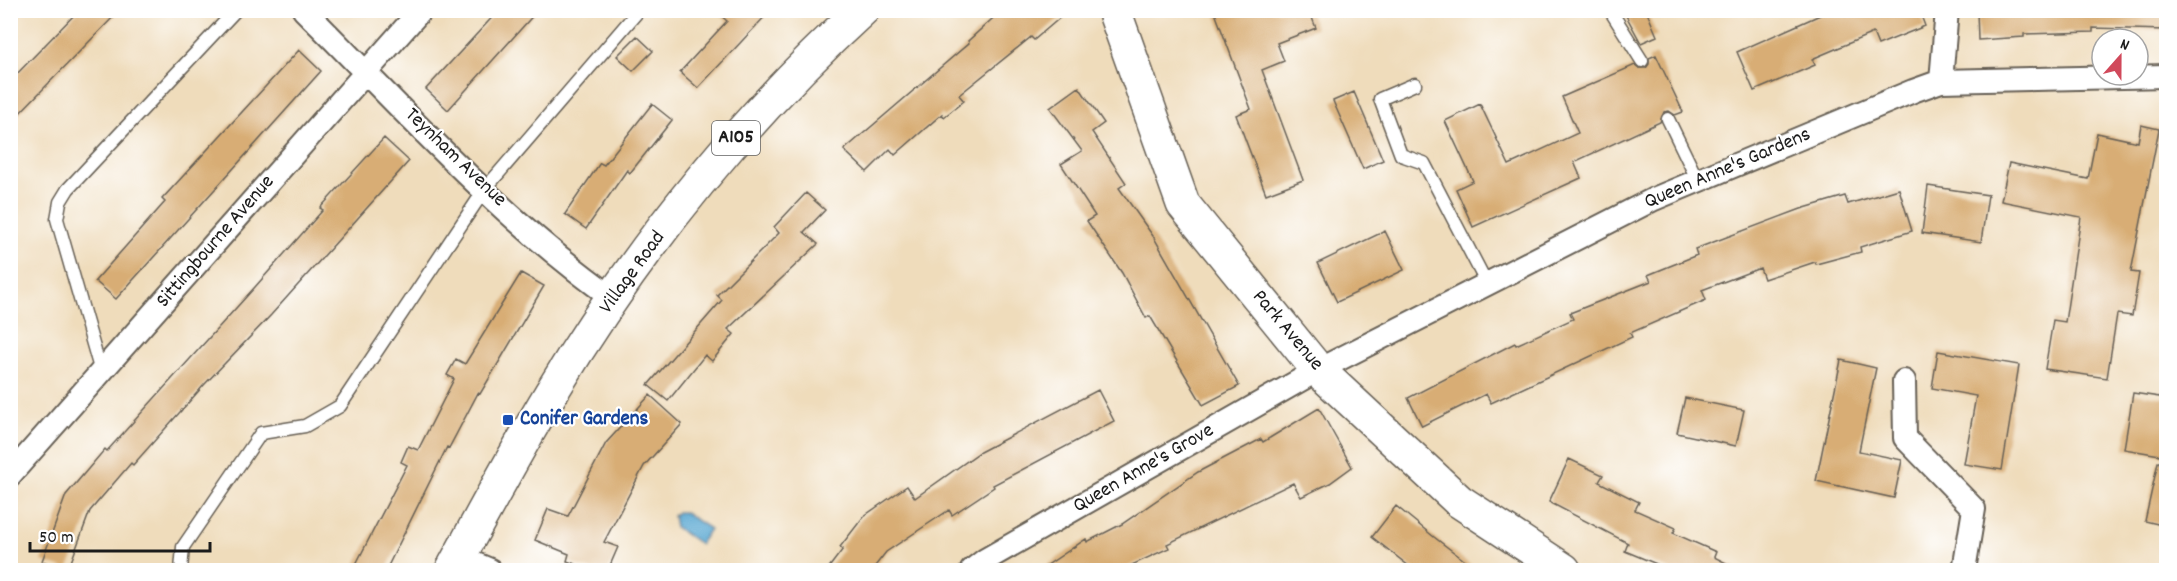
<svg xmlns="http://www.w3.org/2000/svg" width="2177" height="581" viewBox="0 0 2177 581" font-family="Dekko,sans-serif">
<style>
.water{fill:#56a6d0;stroke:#396176;stroke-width:1.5}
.building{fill:#d8ad75}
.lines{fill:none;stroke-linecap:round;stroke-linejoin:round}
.lane-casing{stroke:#665f54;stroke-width:15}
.street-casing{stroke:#665f54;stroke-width:26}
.secondary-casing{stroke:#665f54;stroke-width:36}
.primary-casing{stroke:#665f54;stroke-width:36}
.lane{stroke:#fff;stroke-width:12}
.street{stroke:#fff;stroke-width:22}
.secondary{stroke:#fff;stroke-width:33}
.primary{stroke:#fff;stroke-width:33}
.transit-dot{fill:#1a4fb4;stroke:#fff;stroke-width:2}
.labels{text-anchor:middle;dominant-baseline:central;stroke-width:4.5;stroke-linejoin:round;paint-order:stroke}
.shield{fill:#fff;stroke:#606060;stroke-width:1.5}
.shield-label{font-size:20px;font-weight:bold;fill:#1c1c1c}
.street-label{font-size:21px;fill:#1c1c1c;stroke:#fff}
.transit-label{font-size:21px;font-weight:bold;fill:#164399;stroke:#fff;text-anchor:start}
</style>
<rect width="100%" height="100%" fill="#fff"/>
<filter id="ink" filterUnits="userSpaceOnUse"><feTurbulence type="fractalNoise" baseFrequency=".0167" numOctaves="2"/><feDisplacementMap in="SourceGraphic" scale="12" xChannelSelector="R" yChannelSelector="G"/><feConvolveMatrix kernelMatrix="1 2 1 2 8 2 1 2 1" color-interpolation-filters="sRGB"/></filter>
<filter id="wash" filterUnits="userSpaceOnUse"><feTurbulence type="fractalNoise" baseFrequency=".008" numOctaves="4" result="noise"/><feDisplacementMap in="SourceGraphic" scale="24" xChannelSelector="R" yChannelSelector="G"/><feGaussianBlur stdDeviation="1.35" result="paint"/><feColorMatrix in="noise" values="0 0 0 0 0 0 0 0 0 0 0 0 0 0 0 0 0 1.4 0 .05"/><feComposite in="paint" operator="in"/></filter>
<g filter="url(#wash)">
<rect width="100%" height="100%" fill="#efdcbb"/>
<!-- water -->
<path class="water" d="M677,512H684L710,529L700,544L675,527L673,516Z"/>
<g id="blocks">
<!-- building -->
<path class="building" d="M79,10H120L10,123V81Z
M499,10H538L448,110L426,89Z
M715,10H771L698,88L680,72L727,21Z
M1002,10H1069L1034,40L1031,37L959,95L964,101L944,117L942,114L895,155L890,149L867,172L844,150L969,43L968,41Z
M1214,10H1309L1316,28L1277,43L1284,61L1262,70L1303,180L1266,194L1236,115L1251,109Z
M1623,10H1646L1657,36L1641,43Z
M1818,10H1919L1925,26L1878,45L1873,33L1812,59L1815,65L1754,91L1737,52L1820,15Z
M1977,10H2166V30L2093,28V32L2024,34V37L1978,40Z
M637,36L653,51L633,71L617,56Z
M299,50L321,71L116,299L95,281L165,202L162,199Z
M1656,55L1683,112L1675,115L1669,111L1664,112L1660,122L1574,162L1581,178L1473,227L1456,189L1473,181L1445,121L1480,104L1509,165L1578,133L1562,97L1635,65L1639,68H1646L1649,64V58Z
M1079,87L1104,123L1092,132L1126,183L1119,188L1153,236L1239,386L1203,405L1150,316L1146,318L1122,273L1087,221L1095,216L1061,164L1082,151L1050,108Z
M1354,92L1383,160L1363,169L1333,101Z
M652,104L672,120L630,173L627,170L586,229L565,214L600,163L604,165Z
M2141,125L2159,129L2131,272L2139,273L2132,316L2117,314L2107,378L2045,369L2053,320L2065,322L2081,217L2001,201L2009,163L2088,179L2097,133L2138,142Z
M384,138L409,161L271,315L204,385L133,465L131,463L90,511L68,570L42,561L66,495L105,449L107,451L255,287L323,210L320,208Z
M1928,186L1988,195L1981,242L1922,233Z
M1899,189L1912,231L1860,247L1861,252L1816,264L1815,262L1764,279L1760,268L1702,290L1706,300L1630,333L1632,337L1491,403L1486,394L1422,426L1408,398L1515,343L1516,345L1573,319L1570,313L1651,281L1648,275L1697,255L1695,249L1801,209L1845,196L1848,204Z
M806,193L825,210L804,232L818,244L728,329L734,334L712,361L705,355L668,401L648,385L722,300L717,295L779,233L774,227Z
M1385,231L1404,270L1337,302L1318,263Z
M521,273L544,286L480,394L478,393L449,448L447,447L386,570H353L407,465L401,462L408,446L418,450L454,379L447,375L456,359L465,364Z
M1938,351L2019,365L2002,470L1964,464L1976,396L1932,388Z
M1841,360L1876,368L1859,451L1902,460L1894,498L1816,481Z
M1098,390L1114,421L993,485L994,487L952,515L949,510L886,552L872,570H827L843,549L840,547L864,516L907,486L915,498L980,452Z
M2133,393L2166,398V456L2124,449Z
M650,395L682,424L644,466L604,542L618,547L608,570H591L567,561L569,554L535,540L548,509L568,516L606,443Z
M1685,398L1744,410L1736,446L1677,433Z
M1319,408L1352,467L1330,483L1301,497L1293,483L1167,544L1169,548L1121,570H1040L1086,539L1087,542L1122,524L1198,472L1261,439L1263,442Z
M1569,459L1603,475L1599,482L1639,502L1635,510L1676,528L1673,533L1716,552L1714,557L1740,570H1671L1625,551L1628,543L1549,502Z
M2158,462H2166V526L2145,521Z
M1396,506L1434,537L1477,570H1414L1372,537Z"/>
</g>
</g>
<g filter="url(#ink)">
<use href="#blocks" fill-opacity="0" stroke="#665f54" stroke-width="1.5"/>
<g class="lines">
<!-- lane casing -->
<g class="lane-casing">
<path id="lane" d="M1610,10L1642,61
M1415,84L1380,99L1401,155L1424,163L1487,284
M1668,119L1698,181
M101,372L57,219L60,202L68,189L236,10
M181,570L183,547L261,433L305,426L340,406L485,189L639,10"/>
</g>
<!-- street casing -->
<g class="street-casing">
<path id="street" d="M304,10C403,109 499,217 613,298
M1941,81L1947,10
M1904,381L1905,438L1974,509L1964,570
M10,475L421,10
M459,557L490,570
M972,570L985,560L1318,370L1654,199L1913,91L1941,81L2166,76"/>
</g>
<!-- secondary casing -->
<g class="secondary-casing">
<path id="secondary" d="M1114,10L1183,204L1318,370L1459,501L1564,570"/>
</g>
<!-- primary casing -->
<g class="primary-casing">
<path id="primary" d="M452,570C484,511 516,451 551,393C636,252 740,121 862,10"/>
</g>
<!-- lane -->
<use href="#lane" class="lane"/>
<!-- street -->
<use href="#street" class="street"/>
<!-- secondary -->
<use href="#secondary" class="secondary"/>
<!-- primary -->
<use href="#primary" class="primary"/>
</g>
</g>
<!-- markers -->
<rect class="transit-dot" x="502" y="414" width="12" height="12" rx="3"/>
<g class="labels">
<!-- shield labels -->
<rect class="shield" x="712" y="121" width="48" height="34" rx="4.5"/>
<g class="shield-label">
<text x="736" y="138">A105</text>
</g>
<!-- street labels -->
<g class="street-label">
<text transform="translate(455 158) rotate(44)">Teynham Avenue</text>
<text transform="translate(1728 169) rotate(-23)">Queen Anne's Gardens</text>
<text transform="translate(216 242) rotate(-49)">Sittingbourne Avenue</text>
<text transform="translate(633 273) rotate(-54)">Village Road</text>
<text transform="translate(1287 331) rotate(50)">Park Avenue</text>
<text transform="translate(1144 469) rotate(-30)">Queen Anne's Grove</text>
</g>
<!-- transit labels -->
<g class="transit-label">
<text x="520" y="420">Conifer Gardens</text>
</g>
</g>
<!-- margin -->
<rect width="2177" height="581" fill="none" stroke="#fff" stroke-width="36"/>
<!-- north arrow -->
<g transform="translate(2120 57) rotate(21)"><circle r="28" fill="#ffffff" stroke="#a4a4a4" stroke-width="1.5"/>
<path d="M0-4.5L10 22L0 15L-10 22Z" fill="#d1495b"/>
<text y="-9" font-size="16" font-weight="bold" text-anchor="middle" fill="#1c1c1c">N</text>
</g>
<!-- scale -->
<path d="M30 542v9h180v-9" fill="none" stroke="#1c1c1c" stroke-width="3"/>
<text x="39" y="542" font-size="18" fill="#1c1c1c" stroke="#ffffff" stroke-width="4.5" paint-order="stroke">50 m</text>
</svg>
